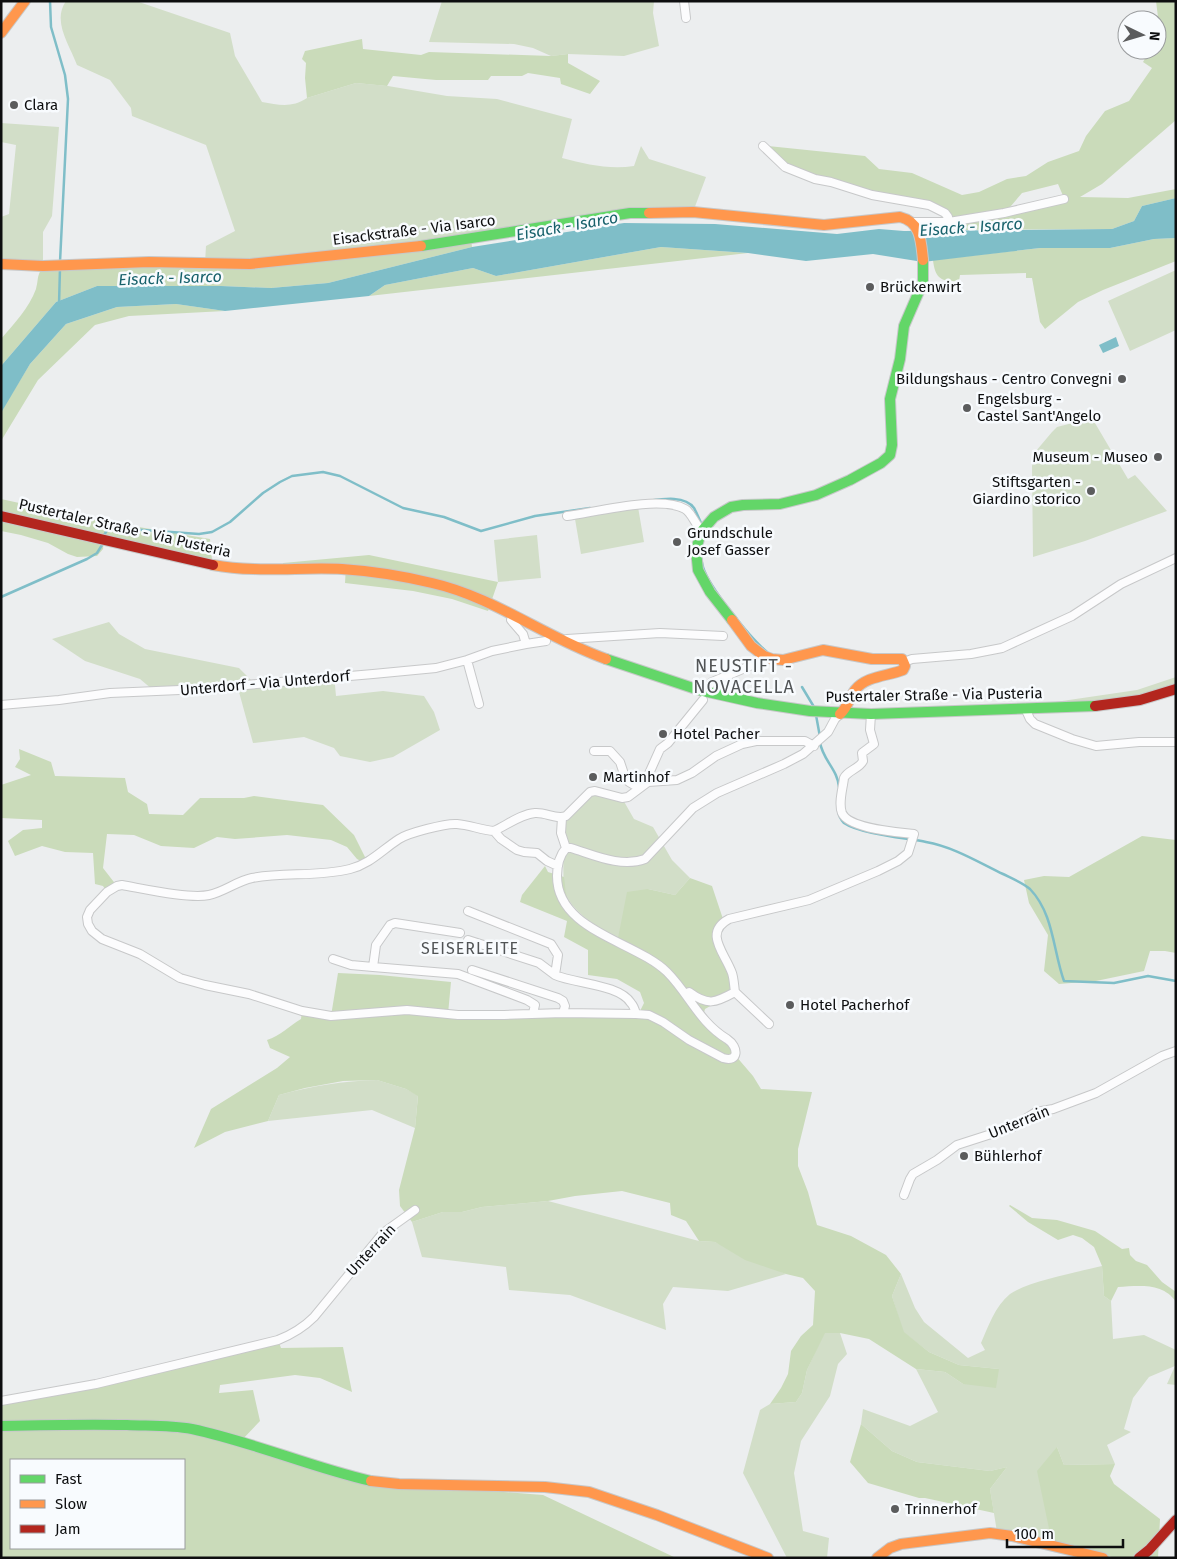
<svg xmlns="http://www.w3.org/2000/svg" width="1177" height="1559" viewBox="0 0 1177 1559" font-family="'Fira Sans',sans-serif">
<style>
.green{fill:#d2dec8}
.forest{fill:#cadbba;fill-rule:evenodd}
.water{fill:#7fbec8}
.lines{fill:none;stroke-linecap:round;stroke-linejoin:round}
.stream{stroke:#7fbec8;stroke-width:2.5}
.street-casing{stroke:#c7c8c9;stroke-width:10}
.fast-casing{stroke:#c7c8c9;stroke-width:12}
.slow-casing{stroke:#c7c8c9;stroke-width:12}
.jam-casing{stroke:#c7c8c9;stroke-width:12}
.street{stroke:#fcfcfd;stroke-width:8}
.fast{stroke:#63d668;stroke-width:10}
.slow{stroke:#ff974d;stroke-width:10}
.jam{stroke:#b3261e;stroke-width:10}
.poi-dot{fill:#5b5c5d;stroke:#f8fbfe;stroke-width:2}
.labels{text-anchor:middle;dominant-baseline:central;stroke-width:5;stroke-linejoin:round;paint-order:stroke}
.poi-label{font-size:15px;fill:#0d0e0f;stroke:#f8fbfe;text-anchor:start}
.street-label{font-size:15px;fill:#0d0e0f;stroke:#f8fbfe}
.water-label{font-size:16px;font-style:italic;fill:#17616b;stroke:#f8fbfe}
.neighbourhood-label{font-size:16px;letter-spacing:1px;fill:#515456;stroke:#f8fbfe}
.quarter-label{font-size:18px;letter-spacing:1px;fill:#515456;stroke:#f8fbfe}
</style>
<rect width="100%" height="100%" fill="#eceeef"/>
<!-- green -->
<path class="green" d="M66,1H136L230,33L235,56L262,102C279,105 292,108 307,98L356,83L388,86L447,96L497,99L572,119L562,158C586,164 609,170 634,166L641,146L649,159L706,177L693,212L664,211L431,244L205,263L206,246L235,231L206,145L132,116L131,108L110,80L77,65C69,44 52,21 66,1Z
M442,1H654L653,13L659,46L624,56L568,54L551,56L533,48L514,44L429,42Z
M1,123L59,127L52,216L43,232V260H9L1,258V217L9,214L16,145L1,142Z
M1176,270V330L1130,351L1108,301Z
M1092,418L1128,479L1135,475L1167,511L1085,541L1033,557L1032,466L1036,451L1052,432L1057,427Z
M638,507L644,542L581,554L575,519Z
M537,535L541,578L498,582L494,540Z
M109,622L119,634L145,649L239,668L252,681L334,675L336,696L383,691L424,696L434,712L440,730L393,757L370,762L340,756L334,748L304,737L253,743L239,692L159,695L140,679L85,661L52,639Z
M1176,677V684C1131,705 1077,703 1028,706L1137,690Z
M590,792L622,798L634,819L653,827L672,860L690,878L675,895L648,889L619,938C601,930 573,913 566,894C560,875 566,837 566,816Z
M377,1080L406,1089L418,1095L415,1128L372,1110L268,1121L279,1095C312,1086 343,1081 377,1080Z
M548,1201L699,1241L715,1242L786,1274L728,1291L673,1287L663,1304L666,1330L570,1295L509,1290L506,1267L422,1257L412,1222L443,1212H462L482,1207Z
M1102,1266L1104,1296L1111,1301L1113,1339L1144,1335L1176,1350V1385L1167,1384L1175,1366L1149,1377L1133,1398L1124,1429L1131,1432L1107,1445L1115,1464L1064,1465L1057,1447L1052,1543L997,1532L990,1489L1007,1467L990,1471L917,1462L892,1451L861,1424L863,1409L910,1426L938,1412L916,1369L945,1372L963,1384L999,1369L959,1365L929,1352L903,1332L892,1296L901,1274L915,1308L924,1322L968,1358L985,1350L981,1343C988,1327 995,1306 1010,1294C1029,1281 1078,1272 1102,1266Z
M824,1333H840L847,1354L838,1364L830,1396L801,1441L794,1473L803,1531L829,1538L827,1558H787L743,1473L760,1410L770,1404L796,1402L802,1393L807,1370Z"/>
<!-- forest -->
<path class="forest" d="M1156,1H1176V120L1102,184L1080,197L1128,198L1176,189V198L1142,206L1134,221L1112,229L950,230L949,223L945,213L815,179L774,158L768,146L865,156L879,169L912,173L962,195L979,192L1007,179L1026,176L1048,162L1079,151L1086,136L1105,111L1129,101L1152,68L1143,62L1150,50H1157V37L1160,33ZM1058,184L1064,198L1005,213L1022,193Z
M362,39L363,49L421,55L429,52L551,56L568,54V63L600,81L590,94L561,84L560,78L528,73L522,76H491L488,80H436L393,76L387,86L356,83L307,98L305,78L306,63L302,59L305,51Z
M1176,238V261L1103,290L1078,302L1045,329L1040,322L1032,278H1026V273L960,275L959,281C942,282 935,279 933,260L1040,248H1110L1154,239Z
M471,239L472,247L328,283L271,288L221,286H97L56,302L1,366V339C14,324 29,308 36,289C39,278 36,278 43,266L250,264Z
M661,247L748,253L369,296L385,285L473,268L496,276Z
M176,304L225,311L129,316L95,325L38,380L1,441V413L5,405L30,364L66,324L117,307Z
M1,499L97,520L210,539L212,560L104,540L103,549L97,556L77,557L68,554L48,543L21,535L1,531Z
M369,555L498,582L488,611L452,599L413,591L345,583L346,566H283V563Z
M19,749L51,762L55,776L125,778L128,792L147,804L149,814L183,815L200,798H244L254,796L323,805L354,835L369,865L357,859L347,847L331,840L287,835L235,839L217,837L194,848L161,846L134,835L107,834L103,868L117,886L107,892L103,886L95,884L93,853L65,852L42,846L15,856L8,841L23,830L42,828V820L1,818V785L31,775L15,767L20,759Z
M1142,836L1176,840V953L1165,951H1150L1144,971L1096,981L1059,984L1044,971L1048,935L1029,903L1024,880L1044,876L1069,877Z
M545,866L548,872L564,877C565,882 565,888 566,893C571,913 601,930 618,938L627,892L648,889L675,895L690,878L712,886L724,922L717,929L735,992L705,1009L702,1019L731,1041L735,1055L753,1076L761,1089L812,1092L798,1149V1166L808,1192L817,1225L851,1236L886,1255L901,1274L892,1296L904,1332L929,1352L959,1365L999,1369L996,1388L963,1384L945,1372L916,1369L869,1339L840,1333H825L807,1370L802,1393L796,1402L770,1404L781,1388L788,1374L791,1351L801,1336L813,1325L815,1291L803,1278L786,1274L745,1260L715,1242L699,1241L686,1221L671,1215L670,1203L622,1191L575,1196L548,1201L482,1207L462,1212H443L412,1222L400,1206L399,1190L415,1128L418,1096L406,1089L377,1080L343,1081L305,1088L279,1095L268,1121L225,1132L194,1148L211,1109L277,1068L290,1057L270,1048L267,1040C280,1036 289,1026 301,1019L302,1011L331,1016L338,973L380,975L451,982L448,1014L637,1017L644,1003L640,992L617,979L588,975V950L564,937L567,921L520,902L522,895Z
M1010,1205L1032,1218L1057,1220L1095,1231L1122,1249L1129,1248L1130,1255L1136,1261L1147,1265L1162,1282L1176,1292V1302C1163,1282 1138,1286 1118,1287L1111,1301L1104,1296L1102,1266L1094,1247L1082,1238L1073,1235L1058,1240L1028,1222L1009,1206Z
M278,1340L281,1348L343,1347L352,1392L320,1378L295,1375L220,1385L219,1393L253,1390L260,1421L241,1441L374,1482L543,1495L676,1558H1V1402ZM11,1460H184V1548H11Z
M861,1424L892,1451L917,1462L990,1471L1007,1467L990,1489L994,1513L925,1498H919L868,1483L850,1462Z
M1057,1447L1064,1465L1115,1464L1110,1476L1114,1484L1160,1519L1158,1558H1116L1052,1543L1037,1471Z"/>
<!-- water -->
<path class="water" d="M1176,198V238L1154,239L1110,248H1040L923,262L873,254L806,261L748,253L661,247L496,276L473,268L385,285L369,296L225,311L176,304L117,307L66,324L30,364L1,413V366L56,302L97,286H221L271,288L328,283L472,247L624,223L715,224L837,234L879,229L904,231L1112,229L1134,221L1142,206Z
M1116,337L1119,346L1103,353L1099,345Z"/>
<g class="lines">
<!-- stream -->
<path class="stream" d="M50,1L51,27L65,75L68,99L60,262
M59,305L60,268
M648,501C662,499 685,495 694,508C697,513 699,519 701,523
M104,535L108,529L115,528L199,534L212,532L230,522L263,493L280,482L292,476L323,472L340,476L403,508L444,517L481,531L535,516L590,508
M703,540C701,549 700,558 703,567C709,587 751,639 767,652
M1,597L87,559L97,553L102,545
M802,687L814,707
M816,715L820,737
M820,742C822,759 838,770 839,787
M838,810C838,814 841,820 844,823C860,834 906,838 926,842C954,847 978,862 1003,874C1011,878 1023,883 1030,889C1054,914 1053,951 1064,981L1114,983L1148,976L1176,981"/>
<!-- street casing -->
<g class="street-casing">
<path id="street" d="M684,1L686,18
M763,146L785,167L815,179L831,182L872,195L929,205L945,213L948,217L949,222
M914,222H949L1004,213L1064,199
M567,516C596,512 660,495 685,509C693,514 694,524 702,530
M513,614L511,620L523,634L526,644
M567,639L660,633L723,636
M467,660L479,704
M904,662L912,659L971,654L1002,648L1072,616L1121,584L1176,558
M708,687L712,682L757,663L763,655
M1,705L59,700L110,693L226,688L246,685L373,674L436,668L467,660L492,651L526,644L546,641
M1025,708L1030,719L1035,724L1072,739L1096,746L1139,742H1176
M594,751H610L620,762L624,774L629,782L639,788
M648,782L647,778L660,749L668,743L703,700
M562,818L561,833L566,848
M494,831L501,839L517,850L524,852L537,853L547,861L558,866
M566,848C559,856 557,866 557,876C557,931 635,941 667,972C689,994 699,1022 727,1039C739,1047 739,1063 723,1058L689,1040L663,1022L649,1015L636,1014L563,1013L504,1015H458L407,1010L331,1016L302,1011L249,994L205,985L180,978L140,954L102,939L92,931L88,924L87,917L90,910L107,892L117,886L122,885C145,889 189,899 209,895C224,892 237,881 252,878C284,872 318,877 350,869C370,864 382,850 399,839C408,833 446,823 457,824C470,825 481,830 494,831C507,825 521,814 535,813C546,812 556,820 566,816L590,792L595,791L622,798L628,797L648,782L677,780L692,773L716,756L742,744L756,741H805L814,746
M566,848H571C594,855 621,868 645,859L693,808L717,793L784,764L803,754L828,732L835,719L840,714
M460,933L395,923L390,925L376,945L373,967L458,974L527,1000L535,1005L533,1013
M468,940L539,963L555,975L558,955L551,944L468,911
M333,959L351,965L373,967
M472,970L558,998L563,1001L565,1006L563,1013
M555,975C575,984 619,984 631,1003C634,1006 635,1010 636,1014
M735,992C734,986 734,979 732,973C725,953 703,933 729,919L809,900L878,871L898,861L908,853L914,834C898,832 849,829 842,813C838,803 843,788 844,778C848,770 859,769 863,761L862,753L874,744L870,730L871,714
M685,994L689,992C708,1006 715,1003 735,992L769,1024
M904,1195L910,1179L913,1174L937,1160L957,1145L1013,1127L1036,1112L1053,1109L1096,1093L1162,1056L1176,1051
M1,1401L96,1384L278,1340C293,1334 303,1328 314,1317L383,1233L415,1210"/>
</g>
<!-- fast casing -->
<g class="fast-casing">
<path id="fast" d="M421,246L630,213H649
M732,620L710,592L698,570L696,550L701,532L714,517L731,507L743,505L780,504L816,495L850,480L881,463L890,455L892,445L890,399L900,359L904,326L923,282V260
M606,659L699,690L757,703L810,711L871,714L1095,706
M1,1426C43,1425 85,1424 127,1425C149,1426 170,1425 192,1429C253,1442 310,1467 371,1481"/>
</g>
<!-- slow casing -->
<g class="slow-casing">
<path id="slow" d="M1,33L25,1
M649,213L693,212L824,225L900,217C921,222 921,241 923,260
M1,264L43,266L149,262L250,264L421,246
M213,565C256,573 299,567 342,569C372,571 403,576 432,583C494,597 546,638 606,659
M732,620L751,646L764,656L772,659L783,660L823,650L872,659H902L905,666L903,670C888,676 866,676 855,690C849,698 848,707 840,714
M371,1481L399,1484L545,1487L589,1492L657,1515L768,1558
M877,1558L890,1548L901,1544L990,1533L1012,1536L1103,1558"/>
</g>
<!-- jam casing -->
<g class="jam-casing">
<path id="jam" d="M1,516L213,565
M1095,706L1140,700L1176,689
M1139,1558L1149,1550L1176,1520"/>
</g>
<!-- street -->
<use href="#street" class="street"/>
<!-- fast -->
<use href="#fast" class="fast"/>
<!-- slow -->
<use href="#slow" class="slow"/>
<!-- jam -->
<use href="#jam" class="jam"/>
</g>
<!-- markers -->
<g class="poi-dot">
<circle cx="14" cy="105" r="5"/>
<circle cx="870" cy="287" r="5"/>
<circle cx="1122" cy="379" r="5"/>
<circle cx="967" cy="408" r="5"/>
<circle cx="1158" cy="457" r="5"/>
<circle cx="1091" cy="491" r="5"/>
<circle cx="677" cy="542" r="5"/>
<circle cx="663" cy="734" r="5"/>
<circle cx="593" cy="777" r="5"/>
<circle cx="790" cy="1005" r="5"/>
<circle cx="964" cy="1156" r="5"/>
<circle cx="895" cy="1509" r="5"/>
</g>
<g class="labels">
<!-- poi labels -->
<g class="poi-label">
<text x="24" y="105">Clara</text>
<text x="880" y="287">Brückenwirt</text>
<text x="1112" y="379" text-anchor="end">Bildungshaus - Centro Convegni</text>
<text x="977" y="399">Engelsburg -<tspan x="977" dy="17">Castel Sant'Angelo</tspan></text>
<text x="1148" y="457" text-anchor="end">Museum - Museo</text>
<text x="1081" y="482" text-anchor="end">Stiftsgarten -<tspan x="1081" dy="17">Giardino storico</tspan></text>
<text x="687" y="533">Grundschule<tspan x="687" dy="17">Josef Gasser</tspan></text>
<text x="673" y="734">Hotel Pacher</text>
<text x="603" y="777">Martinhof</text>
<text x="800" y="1005">Hotel Pacherhof</text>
<text x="974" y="1156">Bühlerhof</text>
<text x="905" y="1509">Trinnerhof</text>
</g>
<!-- street labels -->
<g class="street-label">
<text transform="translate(414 230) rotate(-7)">Eisackstraße - Via Isarco</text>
<text transform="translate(125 528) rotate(13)">Pustertaler Straße - Via Pusteria</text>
<text transform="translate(265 683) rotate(-5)">Unterdorf - Via Unterdorf</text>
<text transform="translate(934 695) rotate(-1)">Pustertaler Straße - Via Pusteria</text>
<text transform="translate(1019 1122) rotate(-22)">Unterrain</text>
<text transform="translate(371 1250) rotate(-47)">Unterrain</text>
</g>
<!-- water labels -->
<g class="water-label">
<text transform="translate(567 226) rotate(-10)">Eisack - Isarco</text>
<text transform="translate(971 227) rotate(-4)">Eisack - Isarco</text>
<text transform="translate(170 278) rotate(-2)">Eisack - Isarco</text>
</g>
<!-- neighbourhood labels -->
<g class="neighbourhood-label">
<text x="470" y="948">SEISERLEITE</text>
</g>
<!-- quarter labels -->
<g class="quarter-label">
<text x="744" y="666">NEUSTIFT -<tspan x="744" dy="21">NOVACELLA</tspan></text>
</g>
</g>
<!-- border -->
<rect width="1177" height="1559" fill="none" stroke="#0d0e0f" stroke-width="5"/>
<!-- legend -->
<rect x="10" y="1459" width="175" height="90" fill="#f8fbfe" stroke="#9a9c9e"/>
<rect x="20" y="1475" width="25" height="8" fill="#63d668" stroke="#9a9c9e"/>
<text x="55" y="1484" font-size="15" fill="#0d0e0f">Fast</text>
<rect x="20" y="1500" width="25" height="8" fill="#ff974d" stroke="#9a9c9e"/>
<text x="55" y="1509" font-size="15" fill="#0d0e0f">Slow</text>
<rect x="20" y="1525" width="25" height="8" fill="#b3261e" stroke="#9a9c9e"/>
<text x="55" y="1534" font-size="15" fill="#0d0e0f">Jam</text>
<!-- north arrow -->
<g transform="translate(1142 35) rotate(95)"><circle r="24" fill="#f8fbfe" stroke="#9a9c9e"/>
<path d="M0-4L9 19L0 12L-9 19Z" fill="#5b5c5d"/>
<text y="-8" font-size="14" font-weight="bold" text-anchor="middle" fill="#0d0e0f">N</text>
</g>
<!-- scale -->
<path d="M1007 1539v8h116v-8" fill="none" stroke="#0d0e0f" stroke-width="2.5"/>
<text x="1014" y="1539" font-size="15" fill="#0d0e0f" stroke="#f8fbfe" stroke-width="4" paint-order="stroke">100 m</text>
</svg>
